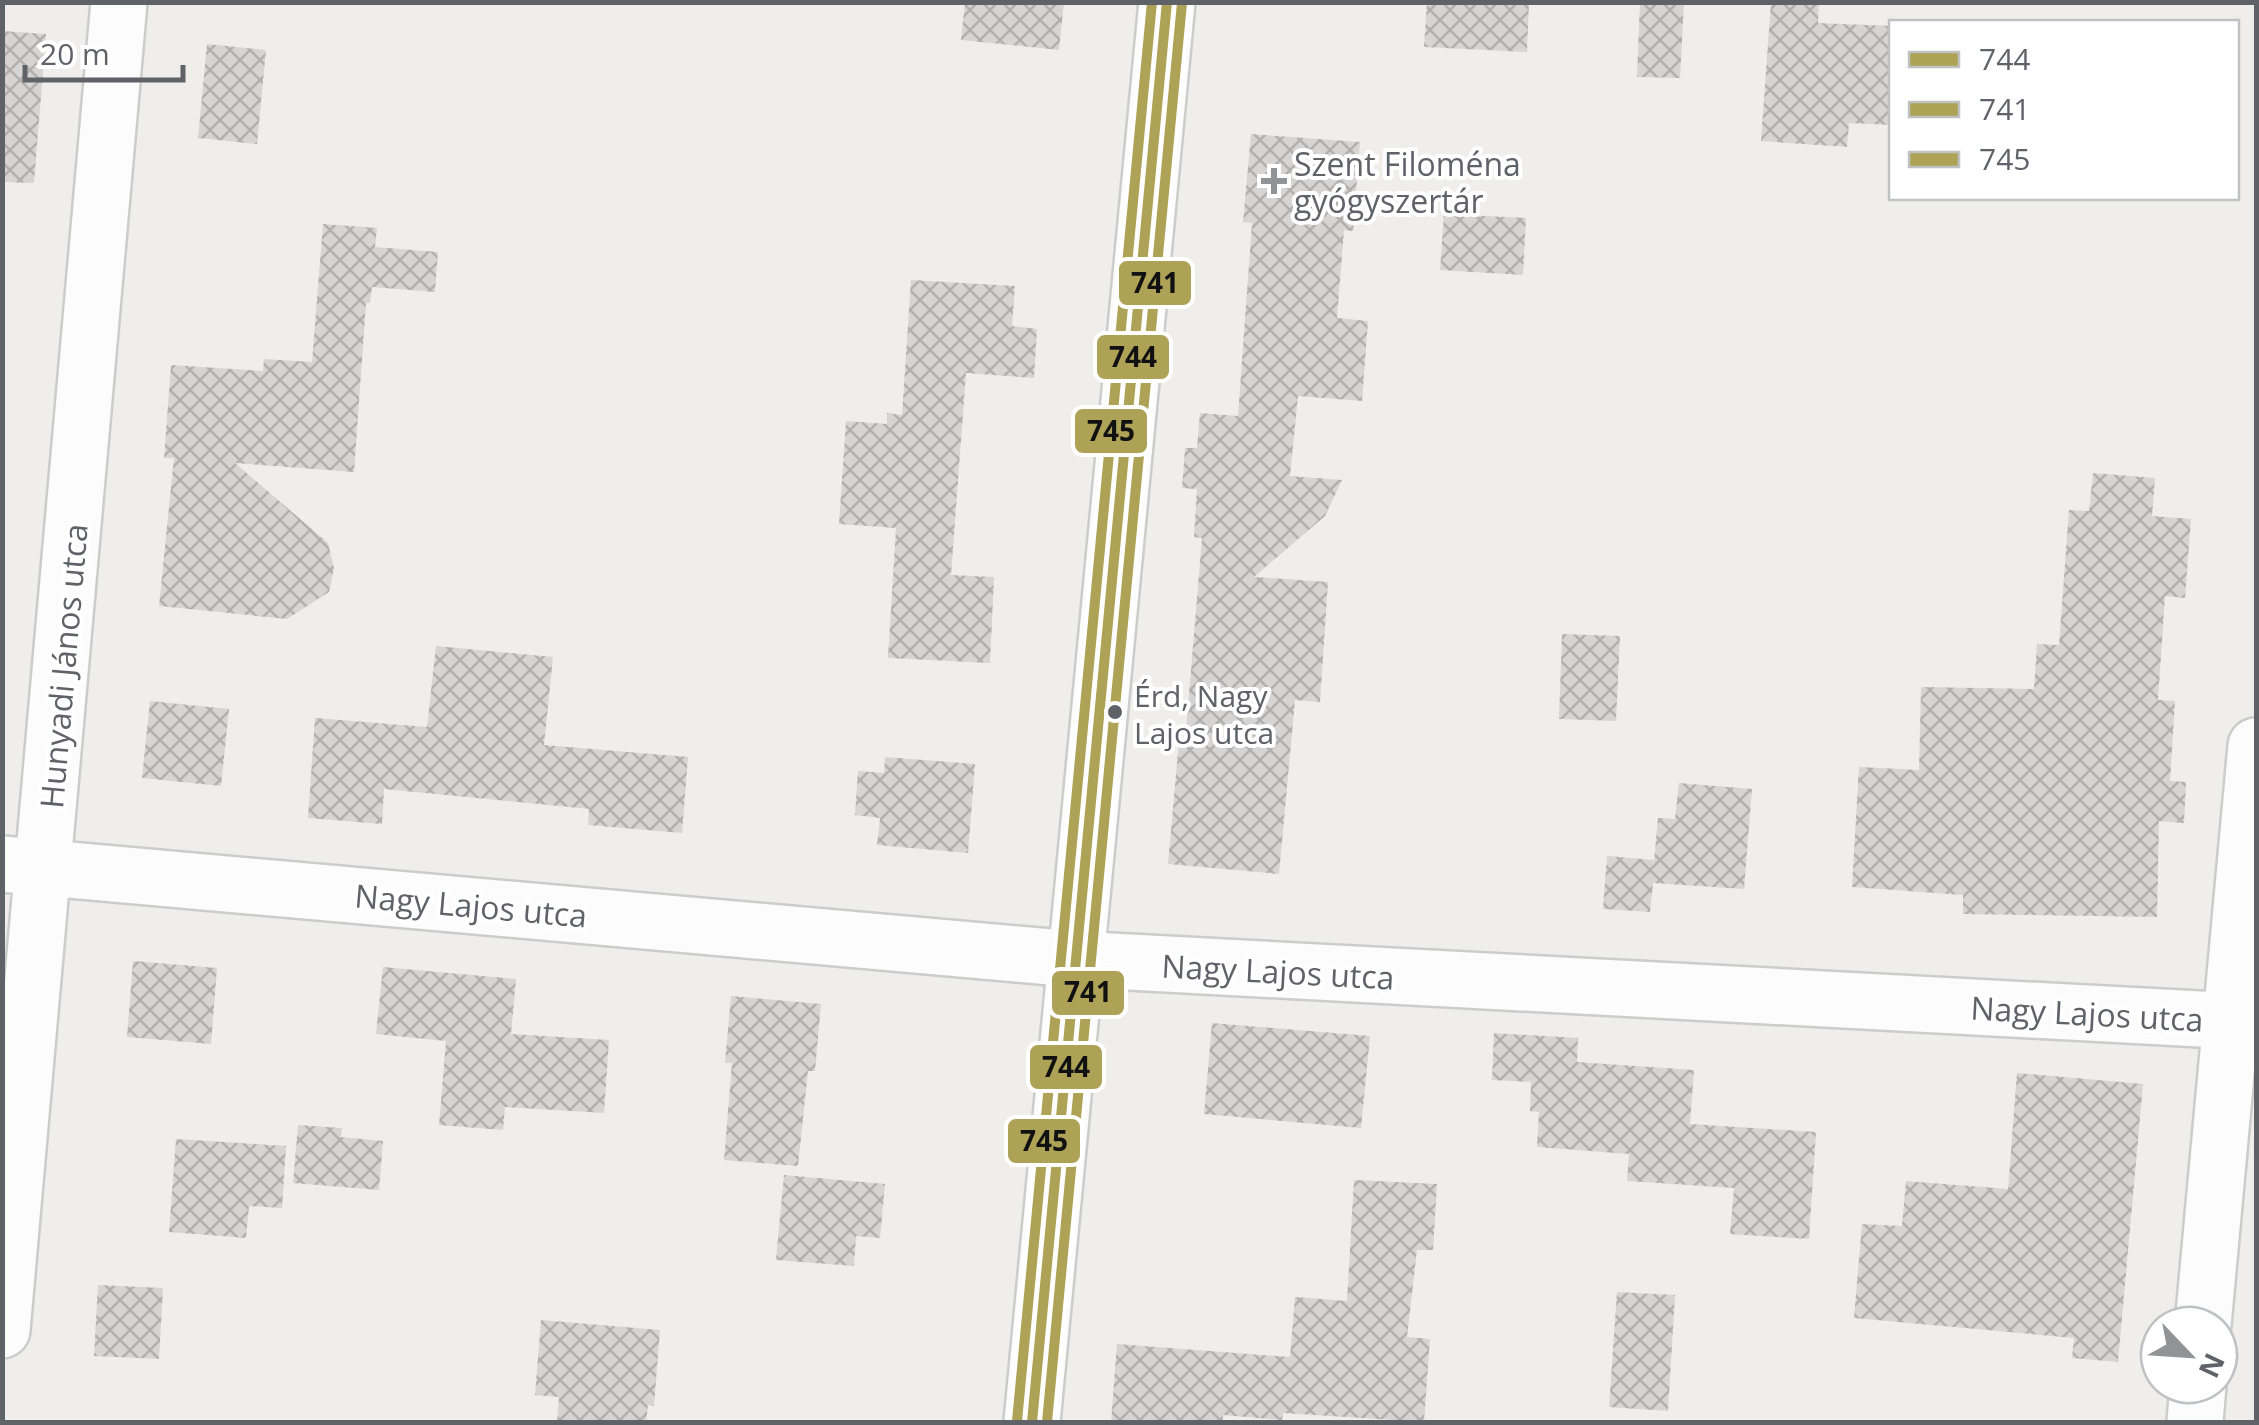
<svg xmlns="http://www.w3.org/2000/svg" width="2259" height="1425" viewBox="0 0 2259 1425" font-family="'Open Sans',sans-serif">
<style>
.building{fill:url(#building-cross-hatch)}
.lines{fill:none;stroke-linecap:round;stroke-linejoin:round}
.minor-casing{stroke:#cbcccc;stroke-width:60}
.tertiary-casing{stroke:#cbcccc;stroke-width:60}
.minor{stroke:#fdfcfc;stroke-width:55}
.tertiary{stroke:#fdfcfc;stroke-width:55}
.bus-1-casing{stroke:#fff;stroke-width:18}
.bus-2-casing{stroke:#fff;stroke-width:18}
.bus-3-casing{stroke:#fff;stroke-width:18}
.bus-1{stroke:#ada256;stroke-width:10}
.bus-2{stroke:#ada256;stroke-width:10}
.bus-3{stroke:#ada256;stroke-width:10}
.poi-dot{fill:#919496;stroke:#fff;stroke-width:4}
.bus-dot{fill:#5f6368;stroke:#fff;stroke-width:4}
.labels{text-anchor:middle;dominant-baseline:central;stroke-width:8;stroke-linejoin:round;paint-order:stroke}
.bus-label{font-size:30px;fill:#5f6368;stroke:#fff;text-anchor:start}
.poi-label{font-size:32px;fill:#5f6368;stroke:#fff;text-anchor:start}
.street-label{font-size:32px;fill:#5f6368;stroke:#fff}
.line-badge{stroke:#fff;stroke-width:4}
.pale-badge-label{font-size:28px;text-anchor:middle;font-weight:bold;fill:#111}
</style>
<defs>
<pattern id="building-cross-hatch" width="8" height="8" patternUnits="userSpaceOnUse" patternTransform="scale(2.5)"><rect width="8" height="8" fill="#d6d5d3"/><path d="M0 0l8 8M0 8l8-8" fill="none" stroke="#b1b0af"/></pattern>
</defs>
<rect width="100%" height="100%" fill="#efeeea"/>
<!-- building -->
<path class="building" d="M965,2H1064L1059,50L961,40Z
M1427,2H1529L1527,52L1424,47Z
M1640,2H1684L1680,78L1637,77Z
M1771,2H1819L1818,23L1892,26V125L1849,123L1847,147L1761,141Z
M2,31L46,34L34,183L2,182Z
M207,44L266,50L257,144L198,138Z
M1251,134L1360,142L1353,231L1344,230L1337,318L1368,321L1362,401L1298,396L1290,476L1342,480L1325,516L1254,577L1328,582L1320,702L1295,700L1279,874L1168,864L1179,741L1185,742L1202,538L1194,537L1197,489L1182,488L1185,448H1197L1200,413L1238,416L1252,223L1243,222Z
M1444,214L1526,218L1523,275L1440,270Z
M323,224L377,228L375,247L438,252L435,292L372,287L370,303H366L354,472L235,463L328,543L334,568L329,592L287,619L159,606L174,458H164L171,365L263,371L264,359L312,362Z
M911,280L1015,286L1012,326L1037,329L1034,378L966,373L951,575L994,577L990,663L888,658L896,528L839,524L846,421L887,424V413L902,415Z
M2093,473L2155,478L2152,516L2191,519L2185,598L2165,596L2158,700L2175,701L2170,781L2186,782L2184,823L2159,821L2157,917L1963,914V895L1852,887L1859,767L1919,770L1921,687L2034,689L2037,644L2059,645L2069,510L2089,511Z
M1562,634L1620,636L1616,721L1559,719Z
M436,646L553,657L544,745L688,757L682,833L588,825L589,809L384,789L382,824L308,818L315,718L427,727Z
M150,701L229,709L221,786L142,778Z
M885,757L975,764L968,853L877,845L880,818L855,815L858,771L884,773Z
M1679,783L1752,789L1744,889L1653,883L1650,912L1603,909L1607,856L1654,860L1653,873L1658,818L1675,819Z
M133,961L217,968L211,1044L127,1037Z
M383,967L516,979L511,1034L609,1040L604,1113L505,1107L503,1130L439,1125L446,1041L376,1034Z
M731,996L821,1004L815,1071H808L798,1166L724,1160L732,1063H725Z
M1212,1023L1370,1036L1361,1128L1204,1114Z
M1494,1033L1578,1038L1577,1062L1694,1070L1690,1124L1816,1132L1809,1239L1730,1234L1734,1188L1627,1181L1629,1154L1537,1147L1539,1112L1530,1111L1531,1082L1492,1080Z
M2017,1073L2143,1084L2118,1362L2072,1358L2074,1338L1854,1318L1862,1224L1902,1226L1906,1181L2008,1189Z
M298,1125L342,1128L341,1137L383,1141L379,1190L293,1183Z
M176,1139L286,1146L282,1208L249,1206L246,1238L169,1232Z
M784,1175L885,1184L880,1238L856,1236L854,1266L776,1260Z
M1354,1180L1437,1184L1433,1250H1417L1407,1337L1430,1339L1424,1422L1283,1413L1282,1420L1223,1415V1422H1111L1117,1344L1290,1357L1295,1297L1347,1301Z
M98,1285L163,1288L159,1359L94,1356Z
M1617,1292L1675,1295L1668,1411L1609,1407Z
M541,1320L660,1330L654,1406L648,1405L646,1422H557L559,1397L535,1395Z"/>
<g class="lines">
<!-- minor casing -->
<g class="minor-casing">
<path id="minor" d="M2,864L1073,959L2256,1022
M2203,1325L2256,746
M2,1330L119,2
M2195,1422L2198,1385"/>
</g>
<!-- tertiary casing -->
<g class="tertiary-casing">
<path id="tertiary" d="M1032,1422L1167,2"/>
</g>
<!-- minor -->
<use href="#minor" class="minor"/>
<!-- tertiary -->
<use href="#tertiary" class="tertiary"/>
<!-- bus-1 casing -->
<g class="bus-1-casing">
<path id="bus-1" d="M1032,1422L1167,2"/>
</g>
<!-- bus-2 casing -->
<g class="bus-2-casing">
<path id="bus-2" d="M1047,1422L1182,3"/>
</g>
<!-- bus-3 casing -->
<g class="bus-3-casing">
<path id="bus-3" d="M1017,1421L1152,2"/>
</g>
<!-- bus-1 -->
<use href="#bus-1" class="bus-1"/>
<!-- bus-2 -->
<use href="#bus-2" class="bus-2"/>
<!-- bus-3 -->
<use href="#bus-3" class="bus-3"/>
</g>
<!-- markers -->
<path class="poi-dot" d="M1269 166h10v10h10v10h-10v10h-10v-10h-10v-10h10z"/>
<circle class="bus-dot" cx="1115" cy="712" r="9"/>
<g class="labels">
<!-- bus labels -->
<g class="bus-label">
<text x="1134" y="695">Érd, Nagy<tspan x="1134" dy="37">Lajos utca</tspan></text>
</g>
<!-- poi labels -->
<g class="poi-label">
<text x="1294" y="163">Szent Filoména<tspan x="1294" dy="37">gyógyszertár</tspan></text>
</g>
<!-- street labels -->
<g class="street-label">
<text transform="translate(63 666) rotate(-85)">Hunyadi János utca</text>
<text transform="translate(471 905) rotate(5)">Nagy Lajos utca</text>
<text transform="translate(1278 971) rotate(3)">Nagy Lajos utca</text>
<text transform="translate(2087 1013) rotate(3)">Nagy Lajos utca</text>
</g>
</g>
<g class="line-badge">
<rect x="1117" y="259" width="76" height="48" rx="10" fill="#ada256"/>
<rect x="1095" y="333" width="76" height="48" rx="10" fill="#ada256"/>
<rect x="1073" y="407" width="76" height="48" rx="10" fill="#ada256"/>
<rect x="1050" y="969" width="76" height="48" rx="10" fill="#ada256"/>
<rect x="1028" y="1043" width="76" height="48" rx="10" fill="#ada256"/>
<rect x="1006" y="1117" width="76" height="48" rx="10" fill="#ada256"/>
</g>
<g class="pale-badge-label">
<text x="1155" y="293">741</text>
<text x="1133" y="367">744</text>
<text x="1111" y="441">745</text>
<text x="1088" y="1002">741</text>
<text x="1066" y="1077">744</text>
<text x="1044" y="1151">745</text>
</g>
<!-- border -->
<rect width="2259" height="1425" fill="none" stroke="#5f6368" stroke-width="10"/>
<!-- legend -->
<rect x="1889" y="20" width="350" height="180" fill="#ffffff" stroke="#bfc1c3" stroke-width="2.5"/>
<rect x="1909" y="52" width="50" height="15" fill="#ada256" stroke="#bfc1c3" stroke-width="2.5"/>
<text x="1979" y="70" font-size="30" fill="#5f6368">744</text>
<rect x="1909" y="102" width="50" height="15" fill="#ada256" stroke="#bfc1c3" stroke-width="2.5"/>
<text x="1979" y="120" font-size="30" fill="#5f6368">741</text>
<rect x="1909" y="152" width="50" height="15" fill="#ada256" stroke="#bfc1c3" stroke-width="2.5"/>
<text x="1979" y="170" font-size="30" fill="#5f6368">745</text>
<!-- north arrow -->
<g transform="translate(2189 1355) rotate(115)"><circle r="48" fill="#ffffff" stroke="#bfc1c3" stroke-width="2.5"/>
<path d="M0-8L18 38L0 25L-18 38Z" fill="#919496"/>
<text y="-15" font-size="28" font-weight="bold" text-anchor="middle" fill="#5f6368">N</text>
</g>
<!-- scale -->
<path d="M25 65v15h158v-15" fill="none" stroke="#5f6368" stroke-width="5"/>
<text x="40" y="65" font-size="30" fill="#5f6368" stroke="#ffffff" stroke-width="8" paint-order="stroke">20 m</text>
</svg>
